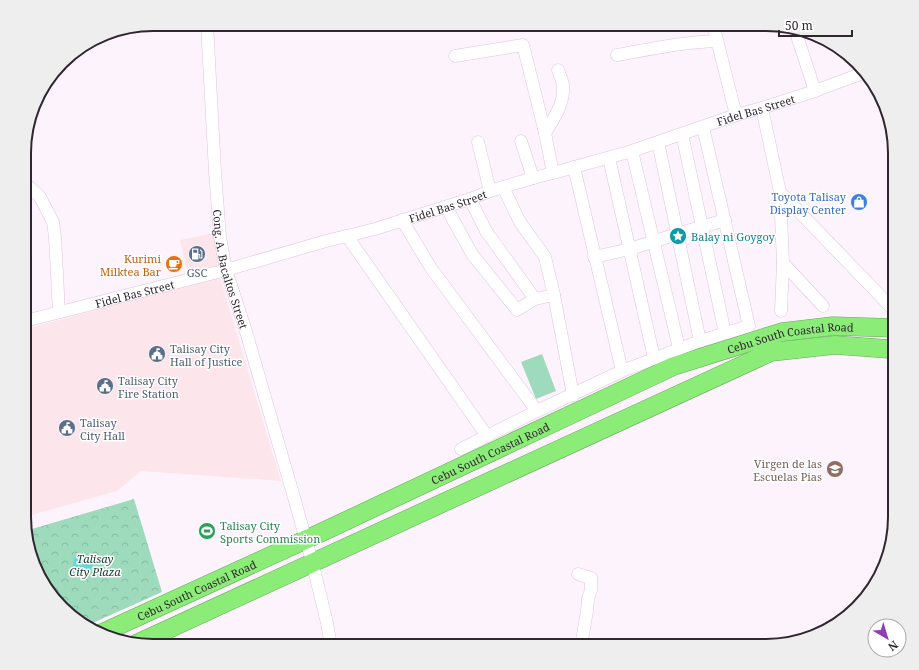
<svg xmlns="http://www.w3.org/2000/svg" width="919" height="670" viewBox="0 0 919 670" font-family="'Noto Serif',serif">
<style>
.commercial{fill:#fce6eb}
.grass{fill:#9ddbbc}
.park{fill:url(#park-crowns)}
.water{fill:url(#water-ripples)}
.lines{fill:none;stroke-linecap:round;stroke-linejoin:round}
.minor-casing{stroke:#dcc5dd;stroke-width:13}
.highway-casing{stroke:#6ba75f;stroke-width:19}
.minor{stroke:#fff;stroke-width:12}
.highway{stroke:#8bec78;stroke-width:18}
.labels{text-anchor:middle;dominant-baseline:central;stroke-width:3;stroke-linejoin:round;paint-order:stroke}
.street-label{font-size:11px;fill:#2f2630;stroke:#fff}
.shop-label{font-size:11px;fill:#366cbe;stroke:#fff;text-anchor:end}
.culture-label{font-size:11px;fill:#0d838f;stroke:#fff;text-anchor:start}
.food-label{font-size:11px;fill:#c56008;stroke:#fff;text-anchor:end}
.service-label{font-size:11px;fill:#4e5e75;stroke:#fff;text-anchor:start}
.education-label{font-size:11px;fill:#785e54;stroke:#fff;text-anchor:end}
.leisure-label{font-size:11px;fill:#27864d;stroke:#fff;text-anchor:start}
.park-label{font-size:11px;font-style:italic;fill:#113929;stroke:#fff}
.rim{fill:none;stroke:#2f2630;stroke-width:2}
</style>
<defs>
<pattern id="park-crowns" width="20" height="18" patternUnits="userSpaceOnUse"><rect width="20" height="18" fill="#9ddbbc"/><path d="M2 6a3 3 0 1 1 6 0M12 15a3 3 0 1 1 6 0" fill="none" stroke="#88bca2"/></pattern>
<pattern id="water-ripples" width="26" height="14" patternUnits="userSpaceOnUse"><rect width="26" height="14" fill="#63d7d9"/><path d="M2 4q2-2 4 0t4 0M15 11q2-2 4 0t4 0" fill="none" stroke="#56b8bb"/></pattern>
</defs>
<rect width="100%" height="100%" fill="#fdf3fd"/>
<!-- commercial -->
<path class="commercial" d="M213,233L220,265L187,272L180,240Z
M220,277L281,481L141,471L117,491L25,517V329Z"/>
<!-- grass -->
<path class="grass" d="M542,354L556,391L536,399L521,362Z"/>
<!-- park -->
<path class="park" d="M134,499L162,592L86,626L74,619L41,581L25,534V531Z"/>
<!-- water -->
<path class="water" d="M73 563a10 10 0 1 1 20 0a10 10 0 1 1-20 0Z"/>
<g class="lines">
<!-- minor casing -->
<g class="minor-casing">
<g id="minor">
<path id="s1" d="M207,24L215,172L220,237L226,270L245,328L291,487L312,561L327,623L331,646"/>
<path d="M713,24L736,115"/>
<path d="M796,29L798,39L815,91"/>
<path d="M617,55C651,49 683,42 717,41"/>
<path d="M455,56L523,45L545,133L553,173"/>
<path d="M762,108L780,192L783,263L781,311"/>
<path d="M545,133C554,119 565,102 563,85C562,80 560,75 558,70"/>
<path d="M682,134L725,333"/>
<path d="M521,141L533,178"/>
<path d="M478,142L490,191"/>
<path d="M658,142L700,341"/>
<path d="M632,151L679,348"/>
<path d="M609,158L654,358"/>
<path d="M574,167L622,371"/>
<path d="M25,183L40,197L53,222L55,237L59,312"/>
<path d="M503,187L520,222L545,257L554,295L573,395"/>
<path d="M780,192L891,307"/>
<path d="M470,199L486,231L535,299L554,295"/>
<path d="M447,207L452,218L472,254L517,310L535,299"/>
<path d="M402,220L431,268L537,411"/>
<path d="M347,236L487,436"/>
<path d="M594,257L630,249L677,234L725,220"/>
<path d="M783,263L823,306"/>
<path id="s2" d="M25,321L226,270L326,241L375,229L470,199L490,191L533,178L553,173L632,151L736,115L762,108L815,91L863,73"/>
<path d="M461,449L537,411L622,371L700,341L749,326L703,127"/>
<path d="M578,574L591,578V590L588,599L587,611L581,646"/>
</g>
</g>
<!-- highway casing -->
<g class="highway-casing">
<g id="highway">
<path id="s3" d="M100,634L318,534L674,366L782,332L833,326L895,328"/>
<path d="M136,644L771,352L835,345L889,349L895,350"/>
</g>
</g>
<!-- minor -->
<use href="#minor" class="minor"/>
<!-- highway -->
<use href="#highway" class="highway"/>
</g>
<!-- icons -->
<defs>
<g id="shop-disc" transform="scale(0.9)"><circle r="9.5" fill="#3f7fe0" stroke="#fff"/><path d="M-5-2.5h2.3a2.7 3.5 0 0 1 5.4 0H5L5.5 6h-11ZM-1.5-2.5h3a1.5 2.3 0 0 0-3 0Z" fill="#fff"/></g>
<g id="sight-disc" transform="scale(0.9)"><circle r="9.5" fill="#0f9aa8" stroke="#fff"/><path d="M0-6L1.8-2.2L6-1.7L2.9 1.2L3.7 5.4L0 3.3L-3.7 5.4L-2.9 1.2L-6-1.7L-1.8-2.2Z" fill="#fff"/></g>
<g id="fuel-disc" transform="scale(0.9)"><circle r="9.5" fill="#5c6f8a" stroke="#fff"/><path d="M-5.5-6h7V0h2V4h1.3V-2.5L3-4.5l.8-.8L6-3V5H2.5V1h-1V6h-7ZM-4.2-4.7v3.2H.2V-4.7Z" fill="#fff"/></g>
<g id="cafe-disc" transform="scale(0.9)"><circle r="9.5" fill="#e8710a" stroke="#fff"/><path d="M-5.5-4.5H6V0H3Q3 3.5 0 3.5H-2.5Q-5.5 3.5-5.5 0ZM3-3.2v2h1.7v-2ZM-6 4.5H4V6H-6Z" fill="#fff"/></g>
<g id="civic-disc" transform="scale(0.9)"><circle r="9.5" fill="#5c6f8a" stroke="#fff"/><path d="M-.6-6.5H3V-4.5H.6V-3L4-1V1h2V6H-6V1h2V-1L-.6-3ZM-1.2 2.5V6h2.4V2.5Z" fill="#fff"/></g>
<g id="school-disc" transform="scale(0.9)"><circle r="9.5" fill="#8d6e63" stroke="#fff"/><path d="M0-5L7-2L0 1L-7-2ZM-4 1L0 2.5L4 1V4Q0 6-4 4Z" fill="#fff"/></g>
<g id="stadium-disc" transform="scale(0.9)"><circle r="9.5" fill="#2e9e5b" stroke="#fff"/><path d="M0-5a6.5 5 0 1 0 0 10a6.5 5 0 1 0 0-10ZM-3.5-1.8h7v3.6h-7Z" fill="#fff"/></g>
</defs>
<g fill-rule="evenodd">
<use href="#shop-disc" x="859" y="202"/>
<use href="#sight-disc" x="678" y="236"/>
<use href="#fuel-disc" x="197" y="254"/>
<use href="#cafe-disc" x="174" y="264"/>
<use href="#civic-disc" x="157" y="354"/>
<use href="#civic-disc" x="105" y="386"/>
<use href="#civic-disc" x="67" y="428"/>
<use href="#school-disc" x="835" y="469"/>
<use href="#stadium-disc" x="207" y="531"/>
</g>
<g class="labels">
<!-- street labels -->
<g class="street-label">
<text stroke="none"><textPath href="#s2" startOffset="761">Fidel Bas Street</textPath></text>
<text stroke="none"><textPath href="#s2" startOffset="438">Fidel Bas Street</textPath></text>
<text stroke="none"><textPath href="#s1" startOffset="247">Cong. A. Bacaltos Street</textPath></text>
<text stroke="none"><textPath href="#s2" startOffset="113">Fidel Bas Street</textPath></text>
<text stroke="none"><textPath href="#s3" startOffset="754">Cebu South Coastal Road</textPath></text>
<text stroke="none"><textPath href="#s3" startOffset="430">Cebu South Coastal Road</textPath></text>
<text stroke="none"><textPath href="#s3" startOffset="106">Cebu South Coastal Road</textPath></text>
</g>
<!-- shop labels -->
<g class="shop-label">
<text x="846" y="196">Toyota Talisay<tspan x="846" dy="13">Display Center</tspan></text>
</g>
<!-- culture labels -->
<g class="culture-label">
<text x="691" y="236">Balay ni Goygoy</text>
</g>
<!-- food labels -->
<g class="food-label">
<text x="161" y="258">Kurimi<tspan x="161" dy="13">Milktea Bar</tspan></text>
</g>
<!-- service labels -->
<g class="service-label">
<text x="197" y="272" text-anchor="middle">GSC</text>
<text x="170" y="348">Talisay City<tspan x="170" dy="13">Hall of Justice</tspan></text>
<text x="118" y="380">Talisay City<tspan x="118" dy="13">Fire Station</tspan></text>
<text x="80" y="422">Talisay<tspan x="80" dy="13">City Hall</tspan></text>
</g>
<!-- education labels -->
<g class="education-label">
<text x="822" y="463">Virgen de las<tspan x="822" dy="13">Escuelas Pias</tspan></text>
</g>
<!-- leisure labels -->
<g class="leisure-label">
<text x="220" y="525">Talisay City<tspan x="220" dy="13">Sports Commission</tspan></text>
</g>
<!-- park labels -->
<g class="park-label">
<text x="95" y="558">Talisay<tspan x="95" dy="13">City Plaza</tspan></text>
</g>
</g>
<!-- crop -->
<path d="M0 0H919V670H0ZM153 31H766A122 122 0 0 1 888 153V517A122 122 0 0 1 766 639H153A122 122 0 0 1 31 517V153A122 122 0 0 1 153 31Z" fill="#eee" fill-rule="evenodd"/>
<path class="rim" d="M153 31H766A122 122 0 0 1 888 153V517A122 122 0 0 1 766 639H153A122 122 0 0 1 31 517V153A122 122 0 0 1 153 31Z"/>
<!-- north arrow -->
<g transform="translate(887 638) rotate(142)"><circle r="19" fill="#ffffff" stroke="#aca8ac"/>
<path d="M0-3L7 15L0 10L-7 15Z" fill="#8e40b1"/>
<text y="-6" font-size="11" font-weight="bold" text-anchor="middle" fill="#2f2630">N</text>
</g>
<!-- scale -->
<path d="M779 30v6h73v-6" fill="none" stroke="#2f2630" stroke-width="2"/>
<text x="785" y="30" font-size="12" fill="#2f2630" stroke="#ffffff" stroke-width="3" paint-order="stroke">50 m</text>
</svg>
